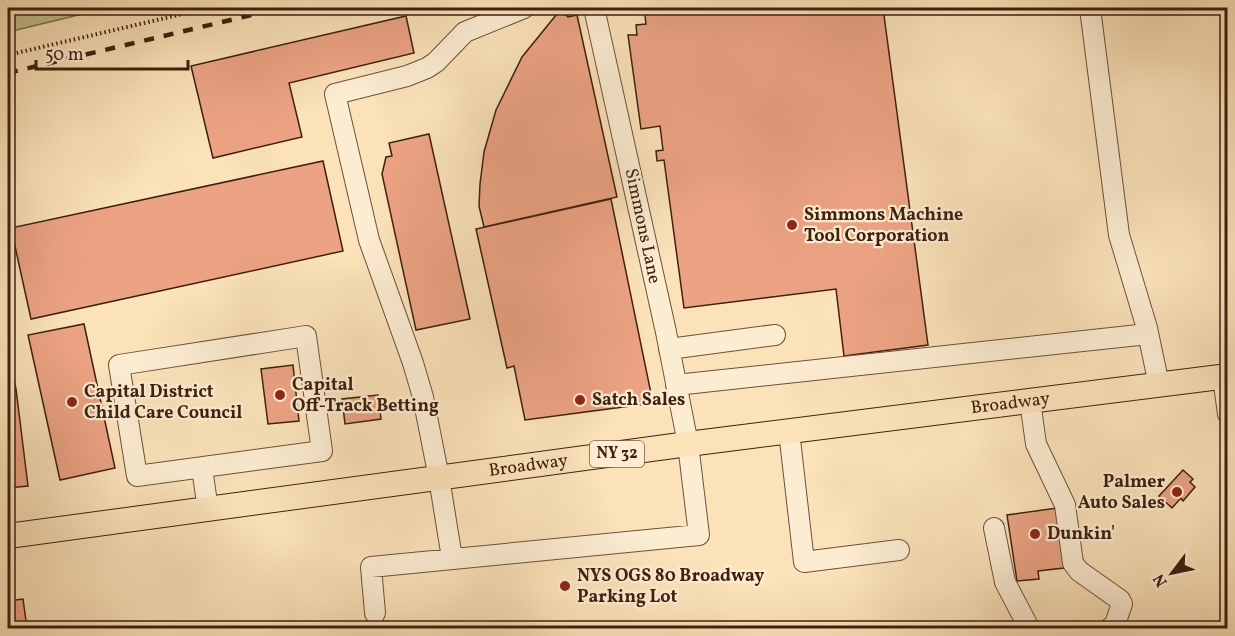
<svg xmlns="http://www.w3.org/2000/svg" width="1235" height="636" viewBox="0 0 1235 636" font-family="Vollkorn,serif">
<style>
.green{fill:#c5c28b;stroke:#82714d;stroke-width:1.5}
.building{fill:#eca384;stroke:#3e200f;stroke-width:1.5}
.lines{fill:none;stroke-linecap:round;stroke-linejoin:round}
.minor-casing{stroke:#6d503a;stroke-width:22}
.major-casing{stroke:#3e200f;stroke-width:26}
.path{stroke:#3e200f;stroke-width:4;stroke-dasharray:1.5 3;stroke-linecap:butt}
.minor{stroke:#fcecd2;stroke-width:20}
.major{stroke:#fbe2b9;stroke-width:24}
.rail{stroke:#3e200f;stroke-width:4.5;stroke-dasharray:10 10;stroke-linecap:butt}
.poi-dot{fill:#8f2418;stroke:#fcecd2;stroke-width:2}
.labels{text-anchor:middle;dominant-baseline:central;stroke-width:4.5;stroke-linejoin:round;paint-order:stroke}
.shield{fill:#fcecd2;stroke:#775d4a;stroke-width:1.5}
.shield-label{font-size:16px;font-weight:bold;fill:#3e200f}
.poi-label{font-size:18px;font-weight:bold;fill:#3e200f;stroke:#fcecd2;text-anchor:start}
.street-label{font-size:18px;fill:#3e200f;stroke:#fcecd2}
</style>
<rect width="100%" height="100%" fill="#fbe2b9"/>
<filter id="stains"><feTurbulence type="fractalNoise" baseFrequency=".00333" numOctaves="4"/><feColorMatrix values="0 0 0 0 .2 0 0 0 0 .09 0 0 0 0 .02 0 0 0 .5 -.17"/></filter>
<radialGradient id="worn" r=".72"><stop offset=".6" stop-color="#630" stop-opacity="0"/><stop offset="1" stop-color="#630" stop-opacity=".3"/></radialGradient>
<!-- green -->
<path class="green" d="M8,8H107L8,32Z"/>
<!-- building -->
<path class="building" d="M644,8H883L928,345L844,356L836,289L684,308L664,160L657,161L656,151L663,150L660,126L641,129L628,35H637L636,25L646,24Z
M561,9L568,17L577,15L617,197L484,227L479,206L480,184L484,152L496,110L522,57Z
M406,16L414,53L289,83L302,137L213,158L191,66Z
M429,134L470,319L416,330L382,174L386,157L392,156L389,143Z
M323,161L343,251L31,319L11,228Z
M611,199L653,403L525,420L514,366L507,368L476,229Z
M84,324L115,468L60,480L28,335Z
M8,351L16,389L28,486L8,488Z
M293,365L299,421L268,424L261,369Z
M378,395L381,419L345,424L342,399Z
M1183,470L1193,479L1190,482L1195,487L1183,501L1181,498L1172,508L1159,496Z
M1057,508L1064,568L1038,571L1039,579L1017,581L1007,515Z
M23,599L27,628H8V601Z"/>
<g class="lines">
<!-- minor casing -->
<g class="minor-casing">
<path id="minor" d="M1090,8L1119,235L1147,328L1159,385
M306,336L322,451L137,476L119,365Z
M669,349L775,335
M1223,377L1228,414
M676,385L1148,334
M1030,401L1036,444L1065,505L1073,563L1079,571L1120,600L1122,604L1115,624L1110,628
M789,431L804,562L899,550
M202,468L208,510
M994,528L1005,582L1029,628
M452,558L439,478L423,397L413,363L369,240L335,94L407,76L427,68L436,62L465,32L524,8
M375,613L371,567L699,535L688,444L666,332L594,8"/>
</g>
<!-- major casing -->
<g class="major-casing">
<g id="major">
<path id="s1" d="M8,536L688,444L1228,376"/>
</g>
</g>
<!-- path -->
<path class="path" d="M8,55L208,8"/>
<!-- minor -->
<use href="#minor" class="minor"/>
<!-- major -->
<use href="#major" class="major"/>
<!-- rail -->
<path class="rail" d="M8,73L281,8"/>
</g>
<!-- markers -->
<g class="poi-dot">
<circle cx="792" cy="225" r="6"/>
<circle cx="280" cy="395" r="6"/>
<circle cx="580" cy="400" r="6"/>
<circle cx="72" cy="402" r="6"/>
<circle cx="1177" cy="492" r="6"/>
<circle cx="1035" cy="534" r="6"/>
<circle cx="565" cy="586" r="6"/>
</g>
<g class="labels">
<!-- shield labels -->
<rect class="shield" x="590" y="441" width="54" height="26" rx="4.5"/>
<g class="shield-label">
<text x="617" y="454">NY 32</text>
</g>
<!-- poi labels -->
<g class="poi-label">
<text x="804" y="215">Simmons Machine<tspan x="804" dy="21">Tool Corporation</tspan></text>
<text x="292" y="385">Capital<tspan x="292" dy="21">Off-Track Betting</tspan></text>
<text x="84" y="392">Capital District<tspan x="84" dy="21">Child Care Council</tspan></text>
<text x="592" y="400">Satch Sales</text>
<text x="1165" y="482" text-anchor="end">Palmer<tspan x="1165" dy="21">Auto Sales</tspan></text>
<text x="1047" y="534">Dunkin'</text>
<text x="577" y="576">NYS OGS 80 Broadway<tspan x="577" dy="21">Parking Lot</tspan></text>
</g>
<!-- street labels -->
<g class="street-label">
<text transform="translate(642 226) rotate(78)">Simmons Lane</text>
<text stroke="none"><textPath href="#s1" startOffset="1011">Broadway</textPath></text>
<text stroke="none"><textPath href="#s1" startOffset="525">Broadway</textPath></text>
</g>
</g>
<!-- margin -->
<rect width="1235" height="636" fill="none" stroke="#fbe2b9" stroke-width="30"/>
<rect x="9" y="9" width="1217" height="618" fill="none" stroke="#3e200f" stroke-width="3"/>
<rect x="15" y="15" width="1205" height="606" fill="none" stroke="#3e200f" stroke-width="1.5"/>
<!-- north arrow -->
<g transform="translate(1172 573) rotate(238)" stroke="#fcecd2" stroke-width="4.5" paint-order="stroke">
<path d="M0-4.5L10 22L0 15L-10 22Z" fill="#3e200f"/>
<text y="-9" font-size="16" font-weight="bold" text-anchor="middle" fill="#3e200f">N</text>
</g>
<!-- scale -->
<path d="M36 60v9h152v-9" fill="none" stroke="#3e200f" stroke-width="3"/>
<text x="45" y="60" font-size="18" fill="#3e200f" stroke="#fcecd2" stroke-width="4.5" paint-order="stroke">50 m</text>
<rect width="100%" height="100%" filter="url(#stains)"/>
<rect width="100%" height="100%" fill="url(#worn)"/>
</svg>
